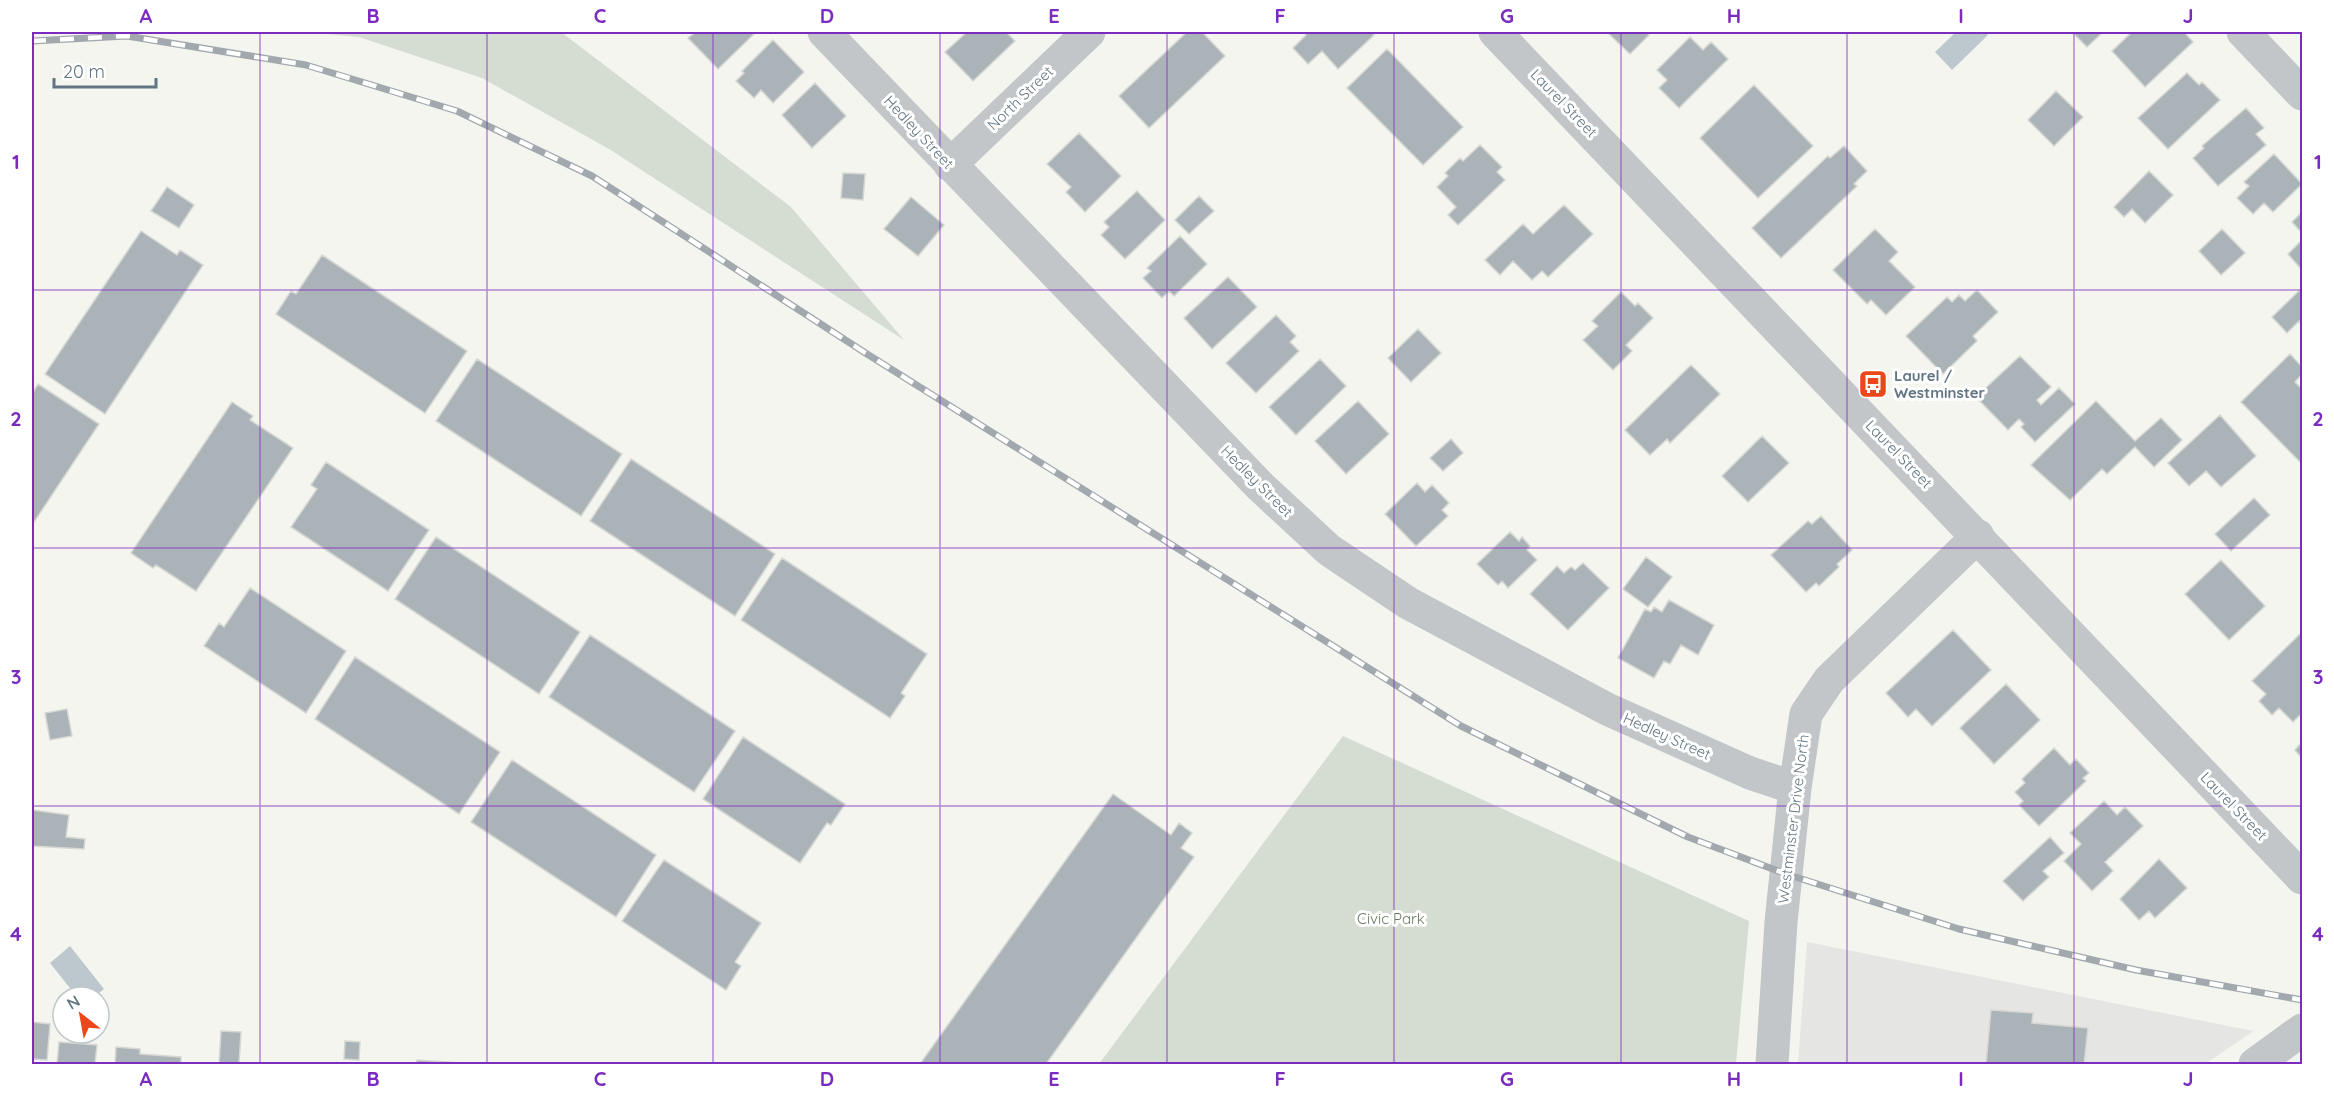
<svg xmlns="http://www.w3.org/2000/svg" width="2334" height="1096" viewBox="0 0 2334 1096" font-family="Quicksand,sans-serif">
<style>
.built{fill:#e5e6e4}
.green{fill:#d5dcd1}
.water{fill:#bcc8cd}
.building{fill:#aab3b7;stroke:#d6d6d3;stroke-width:1.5}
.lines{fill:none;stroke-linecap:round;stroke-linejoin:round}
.minor{stroke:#c2c6c9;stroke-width:33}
.rail-casing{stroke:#a2a9ae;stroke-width:7}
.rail{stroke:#fff;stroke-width:4.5;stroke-dasharray:14;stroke-linecap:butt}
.grid{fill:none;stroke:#7b2cbf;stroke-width:1.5;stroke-opacity:0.55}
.labels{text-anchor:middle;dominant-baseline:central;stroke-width:6;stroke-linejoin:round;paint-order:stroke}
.street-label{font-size:15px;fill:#627583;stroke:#fff}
.poi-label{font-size:15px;font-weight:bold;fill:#627583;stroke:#fff;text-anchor:start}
.park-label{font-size:15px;fill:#667a61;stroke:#fff}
.neatline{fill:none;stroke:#7b2cbf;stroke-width:2}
.grid-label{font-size:20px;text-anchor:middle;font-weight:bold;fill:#7b2cbf}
</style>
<rect width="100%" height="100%" fill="#f5f5f0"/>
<!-- built -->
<path class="built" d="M1807,942L2254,1031L2205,1064H1798Z"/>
<!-- green -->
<path class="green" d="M305,32H561L791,207L904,340L609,149L482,78L359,37Z
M1343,736L1749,921L1736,1064H1099Z"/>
<!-- water -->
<path class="water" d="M1956,32H1985L1988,35L1952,70L1935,52Z
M70,946L104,989L94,997H77L50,963Z"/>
<!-- building -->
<path class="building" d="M696,32H756L718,69L688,38Z
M967,32H1006L1015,41L973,81L945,52Z
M1187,32H1202L1225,56L1149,128L1119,96Z
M1371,32L1374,35L1338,69L1322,51L1308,64L1293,48L1306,35L1305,32Z
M1607,32H1646L1649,35L1630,54Z
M2072,32H2103L2087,47Z
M2132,32H2184L2193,42L2145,87L2112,51Z
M1690,37L1703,50L1711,42L1728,59L1679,108L1659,88L1667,80L1657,70Z
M773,40L804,72L773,103L761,90L754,98L736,81L744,73L742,71Z
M1387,49L1463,127L1423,165L1347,88Z
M2187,73L2199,85L2202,82L2220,100L2168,149L2138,118Z
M815,83L846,116L812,148L782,115Z
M1754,85L1813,146L1758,198L1700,138Z
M2056,91L2083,117L2054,146L2028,120Z
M2246,108L2264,128L2256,134L2266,145L2218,186L2193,158L2204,148L2202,146Z
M1079,133L1121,176L1085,212L1066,192L1071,187L1047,164Z
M1480,145L1502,167L1497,172L1505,180L1458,225L1448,215L1456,207L1437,187L1448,176L1445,173L1460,158L1463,161Z
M1844,146L1867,171L1854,184L1857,186L1781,258L1752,228L1828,156L1830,158Z
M2274,154L2302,184L2273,212L2264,203L2253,214L2237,198L2249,186L2244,182Z
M2149,171L2173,195L2145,223L2132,209L2124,217L2114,207Z
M843,173L865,174L863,200L841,198Z
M167,187L194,205L179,228L151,211Z
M1137,191L1165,220L1125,259L1101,235L1109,227L1104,222Z
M1199,196L1214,211L1189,234L1175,220Z
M911,197L944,225L918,256L884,229Z
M1564,205L1593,234L1548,277L1542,271L1532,280L1513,261L1500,275L1485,260L1523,224L1533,234Z
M2302,212V233L2292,222Z
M1875,229L1898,252L1889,261L1915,287L1886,315L1871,300L1867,304L1833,270Z
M2222,229L2245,253L2221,275L2199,251Z
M141,231L177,255L180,250L203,265L105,414L45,374Z
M1180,236L1207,264L1174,296L1169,291L1162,298L1143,278L1151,271L1147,268Z
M2302,240V270L2288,254Z
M322,255L467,351L425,413L276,314L291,291L296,294Z
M1228,277L1257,307L1212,349L1184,318Z
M1977,290L1998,312L1973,336L1977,341L1943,374L1906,336L1947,297L1952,302L1959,295L1965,301Z
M2300,290L2302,292V325L2299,321L2287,333L2272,317Z
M1621,292L1635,306L1638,303L1653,318L1626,345L1632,351L1613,370L1583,340L1598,326L1592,321Z
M1276,315L1296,336L1290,342L1299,351L1256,393L1226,363Z
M1418,329L1441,353L1411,382L1388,358Z
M2290,354L2302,367V374L2295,382L2302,389V464L2241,402Z
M2020,356L2051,387L2037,400L2041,405L2059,388L2075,404L2035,442L2021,427L2024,424L2019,419L2008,430L1976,397Z
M477,359L622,454L581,516L436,421Z
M1320,359L1346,386L1296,435L1269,407Z
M1691,365L1720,394L1670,443L1667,439L1650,455L1625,430Z
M38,384L99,424L32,525V394Z
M1358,401L1389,434L1346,474L1315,441Z
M2096,401L2135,441L2161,418L2182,440L2154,467L2135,447L2107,474L2102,469L2070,500L2031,465Z
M232,402L253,416L250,420L293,448L196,591L156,565L153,568L131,553Z
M2220,415L2256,456L2221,487L2206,471L2189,486L2168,463Z
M1762,436L1789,463L1748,502L1722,476Z
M1451,439L1463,453L1443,471L1430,458Z
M631,459L775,554L735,616L590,521Z
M326,462L429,530L388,591L291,527L317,489L311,485Z
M1417,483L1425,492L1432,485L1449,503L1442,510L1448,516L1416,546L1385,514Z
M2254,498L2270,515L2231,551L2215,534Z
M1821,516L1852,550L1837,564L1839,567L1819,586L1816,583L1806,592L1771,555L1808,521L1812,524Z
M1510,532L1519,541L1522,537L1530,546L1527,550L1537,560L1508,588L1502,581L1498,585L1477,564Z
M436,537L580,632L539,694L395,599Z
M1646,557L1672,577L1648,607L1623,589Z
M782,558L927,654L901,693L905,696L890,718L741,620Z
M2221,560L2265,606L2229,640L2185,594Z
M1583,563L1609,588L1568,630L1530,594L1557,566L1564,573L1571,567L1575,570Z
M250,588L346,651L306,713L204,646L219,623L224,627Z
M1669,600L1714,625L1698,655L1681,645L1670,664L1664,661L1654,678L1618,658L1645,609L1651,612L1654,607L1662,612Z
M1953,630L1991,670L1932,726L1916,709L1908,717L1886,693Z
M2302,632V713L2293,722L2279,708L2272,715L2259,701L2266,694L2252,681Z
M590,635L735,731L694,792L549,697Z
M355,657L500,752L459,814L315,719Z
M2006,684L2040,720L1994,764L1960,728Z
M67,709L72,736L50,740L45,713Z
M743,737L845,804L831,825L827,823L800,863L703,799Z
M2302,742V758L2295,750Z
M2054,748L2070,765L2076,759L2089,773L2083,778L2086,781L2039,826L2019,805L2023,801L2015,792L2025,783L2022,779Z
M512,760L656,855L616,917L471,822Z
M1113,794L1171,835L1179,823L1192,833L1181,848L1194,857L1046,1064H920Z
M2104,801L2117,815L2125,807L2143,826L2105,862L2113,871L2092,891L2064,861L2081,844L2070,833Z
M32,810L69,815L66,837L85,839L84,849L32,846Z
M2050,837L2064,853L2043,871L2049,877L2023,901L2003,881Z
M2159,859L2187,888L2155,918L2149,911L2139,920L2120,899Z
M664,860L761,923L735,962L741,966L726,990L622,921Z
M1991,1010L2033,1013L2032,1023L2088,1028L2084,1064H1986Z
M32,1022L50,1024L47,1060L32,1059Z
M221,1031L241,1032L239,1064H219Z
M345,1041L360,1042L359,1060L344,1059Z
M59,1042L97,1045L95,1064H57Z
M116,1047L140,1049V1054L181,1057V1064H115Z
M417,1060L477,1064H416Z"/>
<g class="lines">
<!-- minor -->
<path class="minor" d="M824,32L1261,487L1329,550L1408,603L1607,709L1750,773L1795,788
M1495,32L2302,878
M2243,32L2302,94
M950,165L1089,32
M1772,1064L1781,922L1795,788L1806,714L1829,680L1978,536
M2255,1064L2302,1030"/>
<!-- rail casing -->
<g class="rail-casing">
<path id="rail" d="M32,41L127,36L306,65L457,111L592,176L867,354L1461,726L1688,837L1786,874L1959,929L2136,970L2302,1000"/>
</g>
<!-- rail -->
<use href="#rail" class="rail"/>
</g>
<!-- grid -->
<path class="grid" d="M260,32V1064M487,32V1064M713,32V1064M940,32V1064M1167,32V1064M1394,32V1064M1621,32V1064M1847,32V1064M2074,32V1064M32,290H2302M32,548H2302M32,806H2302"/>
<!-- icons -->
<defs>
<g id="bus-square" transform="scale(1.5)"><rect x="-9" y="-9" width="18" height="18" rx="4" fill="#ec4719" stroke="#fff"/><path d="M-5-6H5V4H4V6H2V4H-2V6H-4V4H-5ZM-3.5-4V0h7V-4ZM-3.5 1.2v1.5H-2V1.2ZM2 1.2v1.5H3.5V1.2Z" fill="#fff"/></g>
</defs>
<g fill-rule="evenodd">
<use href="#bus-square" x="1873" y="384"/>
</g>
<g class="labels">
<!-- street labels -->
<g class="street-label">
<text transform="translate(1020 98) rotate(-44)">North Street</text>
<text transform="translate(1564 103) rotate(46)">Laurel Street</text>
<text transform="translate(919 132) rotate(47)">Hedley Street</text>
<text transform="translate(1899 454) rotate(46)">Laurel Street</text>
<text transform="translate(1257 481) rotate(45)">Hedley Street</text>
<text transform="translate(1667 736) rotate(24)">Hedley Street</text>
<text transform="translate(2234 806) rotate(46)">Laurel Street</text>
<text transform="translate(1793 819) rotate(-83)">Westminster Drive North</text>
</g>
<!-- poi labels -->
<g class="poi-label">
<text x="1894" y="375">Laurel /<tspan x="1894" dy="17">Westminster</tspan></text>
</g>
<!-- park labels -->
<g class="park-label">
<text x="1391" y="918">Civic Park</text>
</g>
</g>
<!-- border -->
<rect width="2334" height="1096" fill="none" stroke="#ffffff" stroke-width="66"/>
<!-- north arrow -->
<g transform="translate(81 1015) rotate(329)"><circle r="28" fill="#ffffff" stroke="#c0c8cd" stroke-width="1.5"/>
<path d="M0-4.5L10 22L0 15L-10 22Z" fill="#ec4719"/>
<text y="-9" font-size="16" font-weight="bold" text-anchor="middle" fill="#627583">N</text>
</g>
<!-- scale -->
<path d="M54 78v9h102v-9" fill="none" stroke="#627583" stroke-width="3"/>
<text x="63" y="78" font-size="18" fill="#627583" stroke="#ffffff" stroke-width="4.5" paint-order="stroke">20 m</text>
<rect x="33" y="33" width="2268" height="1030" class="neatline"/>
<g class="grid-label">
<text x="146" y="23">A</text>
<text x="373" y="23">B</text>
<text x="600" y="23">C</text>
<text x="827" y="23">D</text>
<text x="1054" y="23">E</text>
<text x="1280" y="23">F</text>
<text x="1507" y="23">G</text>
<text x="1734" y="23">H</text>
<text x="1961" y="23">I</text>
<text x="2188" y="23">J</text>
<text x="16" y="169">1</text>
<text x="2318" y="169">1</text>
<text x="16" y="426">2</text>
<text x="2318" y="426">2</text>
<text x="16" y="684">3</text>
<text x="2318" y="684">3</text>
<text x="16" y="941">4</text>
<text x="2318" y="941">4</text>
<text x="146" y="1086">A</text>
<text x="373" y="1086">B</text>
<text x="600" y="1086">C</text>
<text x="827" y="1086">D</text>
<text x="1054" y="1086">E</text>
<text x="1280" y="1086">F</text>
<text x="1507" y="1086">G</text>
<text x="1734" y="1086">H</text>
<text x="1961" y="1086">I</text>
<text x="2188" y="1086">J</text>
</g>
</svg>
